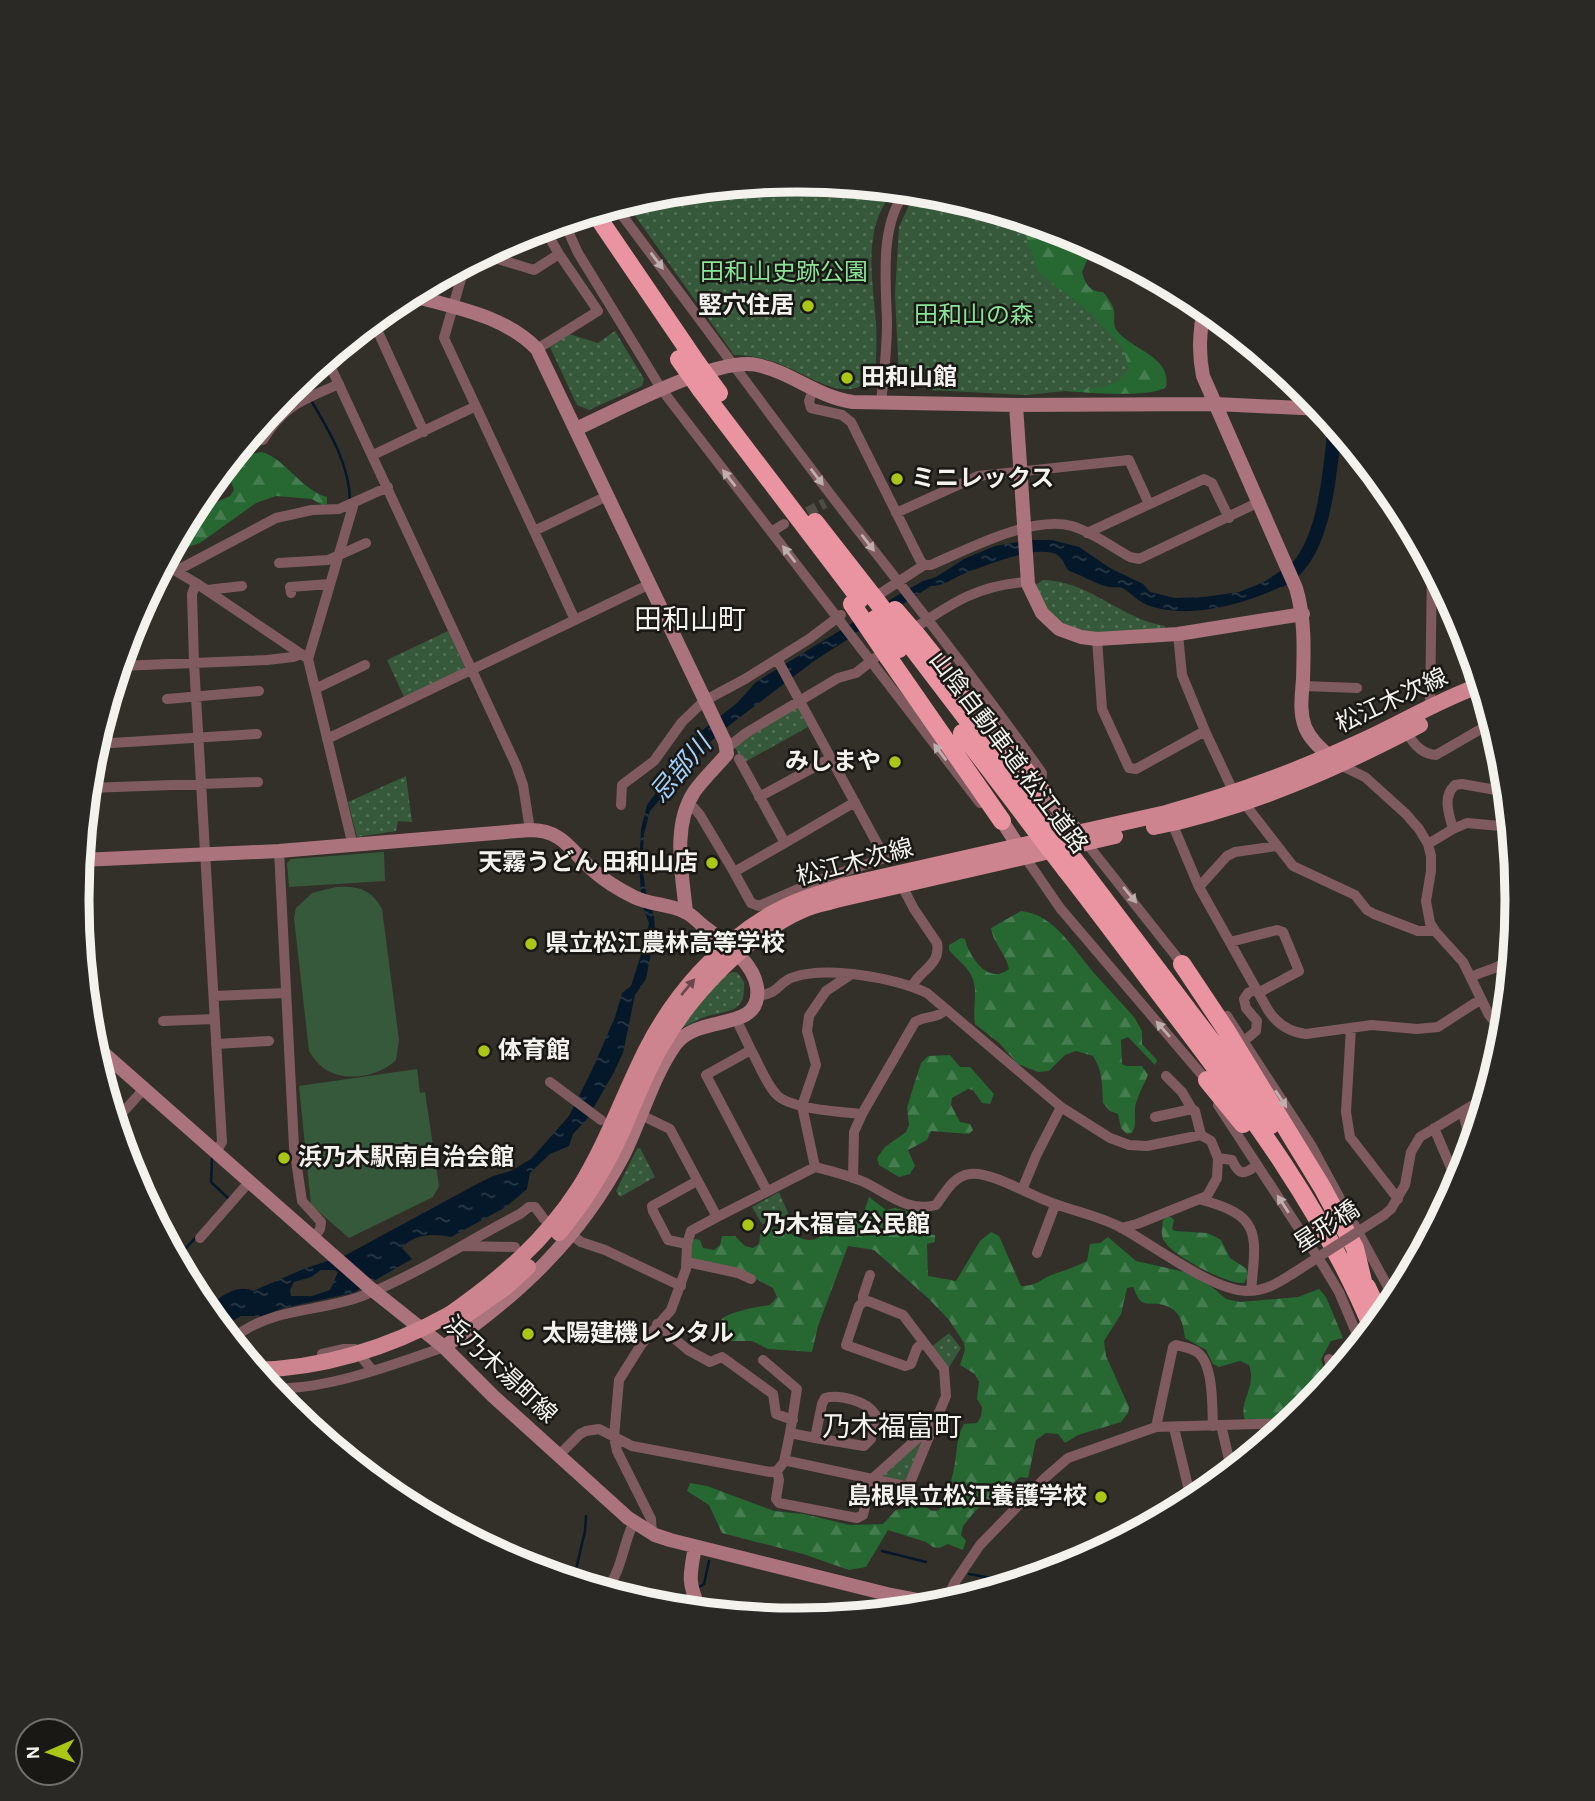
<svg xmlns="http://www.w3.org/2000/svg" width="1595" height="1801" viewBox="0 0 1595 1801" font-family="'Alegreya Sans','Noto Sans JP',sans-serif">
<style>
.grass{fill:#36593b}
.forest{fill:url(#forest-firs)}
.park{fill:url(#park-dots)}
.water{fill:url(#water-ripples);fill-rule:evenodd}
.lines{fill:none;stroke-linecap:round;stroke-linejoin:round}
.stream{stroke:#051829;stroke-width:2.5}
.river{stroke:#051829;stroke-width:14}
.street-tunnel{stroke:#4f4d46;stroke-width:10;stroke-dasharray:10 5;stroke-linecap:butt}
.street{stroke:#7f5b60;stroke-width:10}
.secondary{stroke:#ab737b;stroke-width:14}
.primary{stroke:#cd848f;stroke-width:16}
.highway{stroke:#eb94a1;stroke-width:18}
.street-bridge{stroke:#7f5b60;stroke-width:10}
.primary-bridge{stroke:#cd848f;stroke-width:16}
.highway-bridge{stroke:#eb94a1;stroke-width:18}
.oneway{fill:#bfaeae}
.oneway2{fill:#6a494c}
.poi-dot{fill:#aac718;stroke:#191815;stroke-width:2.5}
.labels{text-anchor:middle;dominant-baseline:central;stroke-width:5;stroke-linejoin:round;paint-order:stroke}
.park-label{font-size:24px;fill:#8be397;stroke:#191815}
.poi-label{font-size:24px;font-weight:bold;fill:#f3f2ed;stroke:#191815;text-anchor:start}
.street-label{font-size:24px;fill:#f3f2ed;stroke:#191815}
.water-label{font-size:26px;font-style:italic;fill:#a1d2ff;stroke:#191815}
.quarter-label{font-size:28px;fill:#f3f2ed;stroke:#191815}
.rim{fill:none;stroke:#f3f2ed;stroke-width:9}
</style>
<defs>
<pattern id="forest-firs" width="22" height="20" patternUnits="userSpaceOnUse" patternTransform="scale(1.75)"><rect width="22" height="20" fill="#266732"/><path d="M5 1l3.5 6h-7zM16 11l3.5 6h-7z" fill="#467d50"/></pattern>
<pattern id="park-dots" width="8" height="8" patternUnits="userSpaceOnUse" patternTransform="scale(1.75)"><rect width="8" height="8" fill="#36593b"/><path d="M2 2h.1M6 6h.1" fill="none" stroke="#547158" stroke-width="1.8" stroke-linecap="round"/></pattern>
<pattern id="water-ripples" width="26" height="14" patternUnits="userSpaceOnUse" patternTransform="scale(1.75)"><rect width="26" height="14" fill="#051829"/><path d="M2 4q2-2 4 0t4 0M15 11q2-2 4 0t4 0" fill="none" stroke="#2a3a48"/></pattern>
</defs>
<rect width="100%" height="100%" fill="#323029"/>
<!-- grass -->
<path class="grass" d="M384,852L385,881L289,887L287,863L291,859Z
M336,887C358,886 371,889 382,909L399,1040L396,1060C380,1076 349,1082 328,1071C320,1067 314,1059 309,1051L294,918L296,908L312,893Z
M417,1069L420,1093L425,1092L439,1186L433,1197L349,1238L311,1205L299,1086Z"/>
<!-- forest -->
<path class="forest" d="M1021,219L1079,238L1088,258L1082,272C1085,284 1090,292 1103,292C1107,297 1113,304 1114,311C1115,319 1112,325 1118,332C1133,350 1172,357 1166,387C1152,398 1086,393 1066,391Z
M260,452C281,454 302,491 327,497V504L322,505L312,499L276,496L256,503L200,543L171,552L191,514L230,496L234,490L226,468L233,460Z
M1021,911C1054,914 1074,950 1094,973C1107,988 1121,1002 1134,1017L1142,1031V1044L1157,1060L1155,1065L1128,1037L1121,1040L1122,1064L1126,1066H1142L1148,1075C1144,1084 1139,1093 1136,1103C1133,1115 1138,1122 1132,1133L1127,1134L1121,1128L1118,1114L1110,1111L1103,1103C1102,1086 1103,1071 1093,1056L1076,1051L1065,1055L1049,1071L1038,1072L1018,1064L999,1043L975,1024C972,1008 979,990 971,975C966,965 956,959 949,950V945L961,938L965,939C969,956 988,986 1009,969C1006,954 993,943 991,928Z
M950,1055L960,1067H970L994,1094L990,1104L982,1103L973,1090L968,1089L952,1098L951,1105L960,1122L970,1124L973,1130L969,1134L931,1131L927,1140L908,1150L915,1166L910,1174L899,1177L879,1165L877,1158L885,1147L906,1132L909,1125L907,1108L912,1091L921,1063L928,1056Z
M869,1197L886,1210L895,1208L917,1214L916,1226L925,1234L935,1235V1242L927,1244L928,1276L956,1281L980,1241L991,1232L999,1236L1021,1286C1038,1286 1040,1279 1054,1274C1065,1270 1076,1267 1087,1261L1090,1244L1100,1243L1108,1237L1136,1261L1185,1272L1212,1287L1226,1299L1240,1302L1298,1297L1319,1289L1326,1297L1343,1338L1331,1341L1321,1359L1328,1381L1317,1383C1309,1394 1311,1403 1307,1409C1300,1421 1258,1418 1245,1420C1238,1401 1257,1388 1249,1365L1240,1361L1219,1367L1213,1364L1206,1350L1185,1338C1183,1321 1179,1307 1159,1304C1154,1303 1147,1305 1142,1302C1137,1299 1136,1292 1133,1287L1127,1288L1121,1314L1104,1341L1106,1356L1129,1407L1128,1413L1121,1422L1078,1435L1065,1443L1058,1434L1046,1433L1036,1440L1028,1478L1020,1477L993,1502L985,1503L975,1511L963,1526L961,1535L966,1541L963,1550L948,1544L939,1548L933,1547L926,1542L888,1530L866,1567L849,1570L803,1554L722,1533L709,1505L687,1491L690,1483L707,1486L774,1511L804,1514L850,1525L883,1524L896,1510L905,1509L913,1501H917L932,1511L939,1510C946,1501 952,1479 954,1468C958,1452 955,1439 964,1424L977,1423L981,1416L982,1407L977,1399L979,1382L975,1374L960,1365L965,1350L964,1343L949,1320L929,1299L874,1250L848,1246L818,1326L812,1352L768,1349L752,1341H729L721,1339L717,1335C718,1330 718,1324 722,1319C729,1312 760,1306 770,1305L777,1297L773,1288L752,1277L689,1258L692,1240L696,1239L700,1240L703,1248L714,1250L720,1245L722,1236H735L745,1246L753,1248L759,1244L761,1229C789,1218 808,1264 832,1222L858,1217L865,1209Z
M1167,1217H1171L1174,1220L1172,1229L1175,1231L1207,1233L1214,1236L1221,1240L1230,1258L1247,1269L1248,1277L1244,1283C1228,1285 1173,1256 1165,1242C1160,1236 1162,1228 1163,1220Z"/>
<!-- park -->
<path class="park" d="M798,180L881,188L891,195C862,230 873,281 876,323C877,338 876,353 876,367C855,412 814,377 782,365C767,359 751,355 734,355L626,203L657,194Z
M915,192L938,194L1023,220L1027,240L1038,272L1088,311L1123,348L1129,369L1118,381L1104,387L1027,395L929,390L899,379L895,294L899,227Z
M615,331L644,379L642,386L589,410L577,405L550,347L569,334L598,343Z
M1043,580C1088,580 1121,619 1165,626V629C1129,632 1072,644 1046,611C1041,605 1038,594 1034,586Z
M448,631L465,668L405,699L387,660Z
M795,708H798L808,727L743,763L734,745Z
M406,776L412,822L398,821L396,831L357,837L348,802Z
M733,972L738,973L744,982C746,1012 731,1010 708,1016C698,1019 690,1024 682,1028C691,1009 712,980 733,972Z
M640,1148L655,1177L620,1197L616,1191L637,1149Z
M779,1192L788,1213L787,1216L789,1221L784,1227L773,1222L762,1224L752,1207Z
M949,1333L961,1348L948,1369L931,1347Z
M919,1439L923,1443L907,1479L901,1482L884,1477L883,1472Z"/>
<!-- water -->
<path class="water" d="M1029,540H1052L1079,547L1110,568L1143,584L1150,592L1175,598L1204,597L1239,592L1264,582L1291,564L1298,578C1257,601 1193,622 1147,605C1138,601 1132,594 1124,589C1120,586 1115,588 1109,587C1095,584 1082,575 1069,571C1064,565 1063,558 1056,554C1034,545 987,565 966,573C952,578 945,586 931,586L814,661L731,724L710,742L650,811L644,834L642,866L646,892L654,916L655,931L646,979L635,995L623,1053L613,1074L587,1119L573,1134L569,1146L550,1154L530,1173L527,1189L506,1207L451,1237C434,1233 413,1234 402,1248L412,1259L353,1293L283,1308L263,1316H241L221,1328L205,1308C219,1299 235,1283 253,1291L306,1268L346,1255L475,1185L493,1176L511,1171L531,1159L569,1116L592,1070L615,1017L622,993L631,986L646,939L649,923L642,905L639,866L641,829L647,805L667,778L672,764L700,732L737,703L756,682L898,595L923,581L936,577L964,559L995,546ZM321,1270H334L338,1272L330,1290L312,1296H291L290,1290L294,1282L311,1277Z"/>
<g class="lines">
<!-- stream -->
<path class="stream" d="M301,380L308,392
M312,402C330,432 350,466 350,502
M212,1158L211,1182L229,1199
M176,1259L197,1236
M882,1551L926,1562
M969,1574L1018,1583
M573,1582L585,1531L586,1516
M699,1587L704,1584L709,1561
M606,1592L684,1595"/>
<!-- river -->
<path class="river" d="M1281,580C1326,558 1330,469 1335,425"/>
<!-- street-tunnel -->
<path class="street-tunnel" d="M794,519L825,503"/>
<!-- street -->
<path class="street" d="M615,206C689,304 760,402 834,499C904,590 976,679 1042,773L1041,788
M564,222L578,253L662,390L980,803
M544,228L559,254
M485,255L534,270L559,254L598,311L537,349
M1120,260V266L1126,273L1143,272
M465,265L444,338L534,531
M373,321L424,432
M327,359L516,765L523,785L530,830
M813,390L809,401L811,408L842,415L851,422L920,560L924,565H931C968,549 1032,515 1072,526C1092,532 1112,547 1130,557L1139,559L1257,503
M881,402C884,376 887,348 887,322C886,281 879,225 906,191
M263,440C284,405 303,400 339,384
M373,455L474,407
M896,513L978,476L1129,460L1149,504
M771,532L784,524
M1087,533L1204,479L1212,483L1229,518
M279,563L328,560L366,543
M164,564L196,583L304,656
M176,571L276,518L312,510L339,509L388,487
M196,583L192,594L194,663L222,1142L216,1152
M207,590L242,586
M291,593L290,587L330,584
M872,599L924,565
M575,620L534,531L607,496
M909,632C949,605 978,584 1028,582
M1178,634L1182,675L1205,731L1234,793
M1097,639L1102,709L1129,768L1136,769L1205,731
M119,666L267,660L293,657L301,654
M1303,686L1357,688
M315,689L365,665
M167,699L259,691
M1430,708L1432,567
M101,728V743
M1407,732C1413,744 1422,754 1436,755L1493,722
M327,739L650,584
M96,744L257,734
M727,748L746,733L838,678L856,673L875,658
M739,759L785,843L855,802
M1338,764L1365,777L1406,814L1419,829L1428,844L1431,856V871L1426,901L1430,923L1435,931L1463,962L1489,1015L1505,1035
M88,788L258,782
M759,797L831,758
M1245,801L1248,808L1293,866L1355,895L1367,910L1374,914L1418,931H1435
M621,805L622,785L654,761L682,722L704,701L745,679L809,639L841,615
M687,806L694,808L700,815L734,872L785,843
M1172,823L1199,887L1268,1010C1277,1024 1289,1032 1306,1034L1372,1025L1417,1029L1438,1027L1475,1003L1482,1001
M1453,829C1449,814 1442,797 1455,785L1462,784L1507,792
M1084,840L1183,965
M1428,844L1453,829L1467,823L1511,827
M353,846L308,659L354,503
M279,851L294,1147L302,1201L321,1222L320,1229L314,1238
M1025,857L1060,908L1208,1082
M734,872L751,903L759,906L816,881L885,858L777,659
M901,884L914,909L937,943C941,965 921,969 912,986
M1199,887L1227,856L1235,852L1277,846
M1230,942L1277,930L1283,932L1299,971L1258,993
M1471,977C1501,963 1509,972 1515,935
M214,996L286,993
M757,996C782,993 777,982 794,977C829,966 895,978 927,993L1061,1107L1110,1138L1129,1145L1147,1146L1201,1135L1211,1141L1218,1158L1232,1160C1239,1176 1244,1175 1257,1165
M1227,1016L1311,1145L1396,1302
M736,1019L751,1050L706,1075L767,1191
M163,1021L215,1019
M1351,1028L1346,1112L1350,1137L1398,1199
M1244,1041L1256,1031L1257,1021L1246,1008L1244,999L1248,993L1256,989
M216,1044L269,1041
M751,1050C759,1064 765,1082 776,1094C788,1109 842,1112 862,1114
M1166,1076L1182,1092L1192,1109
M550,1082L601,1120
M1218,1105L1324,1267L1339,1292L1361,1344
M1463,1111L1471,1149
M641,1115L670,1129L717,1217L691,1231L687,1244
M1155,1117L1192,1109L1195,1111L1201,1135
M115,1121L144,1089
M1434,1128L1455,1177
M815,1167L802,1106L816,1065L807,1031L809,1016L826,991L850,975
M853,1178L854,1132L862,1114L915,1022C926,1015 936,1020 946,1009
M1022,1190L1036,1156L1061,1107
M1202,1200C1263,1216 1256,1236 1251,1291
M1384,1215L1391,1209L1405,1185L1411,1152L1420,1137L1488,1096
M717,1217L815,1167C831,1171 848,1175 864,1182C886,1192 908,1213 936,1205C945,1193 953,1176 970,1174C988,1171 1023,1191 1040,1198C1066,1210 1095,1214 1120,1227C1152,1244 1214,1292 1248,1291C1265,1291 1278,1283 1292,1274
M1121,1228L1137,1224L1207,1196L1217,1178L1218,1158
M572,1235L581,1242L605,1250L681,1286
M200,1238L250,1181
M463,1246L515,1247
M1037,1253L1055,1205
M687,1262L738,1273L751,1279
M863,1302V1296L870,1275
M657,1324L688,1350L710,1362L722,1357L773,1394L776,1414L793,1420
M243,1331C279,1308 323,1311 362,1296C415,1276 469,1240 520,1214L529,1207H535L544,1219
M322,1354L344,1349H355L372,1370
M1329,1359L1334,1377
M763,1360L797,1389L790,1433
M267,1366C263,1375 264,1383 272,1388C323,1391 396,1364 444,1347
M1265,1424L1270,1441
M1221,1425L1232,1472
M1156,1427L1173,1347L1176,1345C1183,1347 1191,1348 1197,1352C1214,1364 1212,1407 1213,1426
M1174,1428L1192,1503
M559,1455L580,1434L586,1431L599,1429L632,1446L770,1472L777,1471L784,1462L788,1461L905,1486L909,1485L946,1396L944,1369L903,1315L868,1301L863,1302L859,1306L846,1345L905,1366L911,1364L917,1348L923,1342
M784,1462L790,1433L815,1438L822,1404L825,1398C840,1394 866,1401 875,1414L871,1439L864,1446L815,1438
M777,1471L779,1480L776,1499L779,1503L857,1518L863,1515L872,1479L919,1437L930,1435
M652,1533L651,1519L617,1451L614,1437L619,1380L641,1345L671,1310L686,1269L687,1244L668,1240L653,1211L652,1206L697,1181
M607,1587C621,1574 624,1540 634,1522
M944,1605L955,1582L980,1545L1046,1477L1068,1458L1156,1427L1291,1423"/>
<!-- secondary -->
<path class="secondary" d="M410,295C455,308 504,315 537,349L725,742L727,754C716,767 704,778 694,792C672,826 682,873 686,912
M1204,307C1200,331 1198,352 1203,376L1296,588C1305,618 1304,648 1303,679C1302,695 1299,711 1305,727C1310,739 1319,747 1329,756
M1016,405L1028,584L1042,613L1059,629L1081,637L1097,639L1178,634L1303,614
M576,429C616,411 717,356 757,365C791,372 817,397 853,402L1016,405L1215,404L1322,409
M1041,790L1079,833
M1002,821L1024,855
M81,860L279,851L530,830C564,830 571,852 594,871C606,882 620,890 634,897C650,905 670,904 685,912C691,914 697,921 702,925C721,940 753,960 757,987C763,1034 699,1012 675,1045C652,1078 641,1120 623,1156C579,1239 520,1294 444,1347
M91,1042L370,1288L444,1347L493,1396L628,1518L655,1535L670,1540L887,1594L944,1605
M695,1547C689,1578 688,1582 700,1611"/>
<!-- primary -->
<path class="primary" d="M1154,827C1248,808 1336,769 1420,725
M559,1233C585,1202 605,1169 621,1134C634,1105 645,1074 661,1047C690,995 750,932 805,909C815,905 826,903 836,900L1115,836
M450,1314C500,1279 545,1241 579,1188C606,1145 623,1096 646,1050C674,995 718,945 771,914C795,900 820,893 846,885L1166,813C1234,794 1300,770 1364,740C1403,722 1441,699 1481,685
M455,1323L505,1288L528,1267"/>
<!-- highway -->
<path class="highway" d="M595,213L697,363
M701,390L860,599
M815,522L872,595
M916,634L1041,790
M908,642L1046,823
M888,657L1002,821
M962,733L1034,828
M1079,866L1238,1076L1271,1125
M1066,870C1102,916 1137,964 1172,1010C1249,1111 1325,1213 1373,1330
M1182,964L1226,1030L1322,1187L1355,1248L1363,1281
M1207,1080L1243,1124
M1367,1287L1382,1319"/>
<!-- street-bridge -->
<path class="street-bridge" d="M1292,1274L1384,1215"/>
<!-- primary-bridge -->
<path class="primary-bridge" d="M255,1370C325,1368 389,1348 450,1314"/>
<!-- highway-bridge -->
<path class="highway-bridge" d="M679,359L701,390
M697,363L719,393
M872,595L898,629
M852,604L888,657
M895,610L914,632
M875,619L899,649
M1046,823L1079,866
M1034,828L1066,870"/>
</g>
<!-- one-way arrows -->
<defs><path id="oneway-solid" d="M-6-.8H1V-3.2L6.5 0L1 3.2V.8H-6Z" transform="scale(1.75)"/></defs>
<g class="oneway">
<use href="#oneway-solid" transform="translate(657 261) rotate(53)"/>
<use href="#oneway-solid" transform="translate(817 477) rotate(53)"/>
<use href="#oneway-solid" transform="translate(729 478) rotate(-128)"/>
<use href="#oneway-solid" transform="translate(868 543) rotate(52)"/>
<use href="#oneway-solid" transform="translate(789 554) rotate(-128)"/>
<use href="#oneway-solid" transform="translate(940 752) rotate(-127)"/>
<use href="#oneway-solid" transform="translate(1130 895) rotate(50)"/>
<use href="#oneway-solid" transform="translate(1163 1029) rotate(-131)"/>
<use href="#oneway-solid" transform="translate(1281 1099) rotate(57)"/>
<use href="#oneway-solid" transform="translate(1283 1204) rotate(-123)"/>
</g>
<use class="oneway2" href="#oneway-solid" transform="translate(688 987) rotate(-50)"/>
<!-- markers -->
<g class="poi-dot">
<circle cx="808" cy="306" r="7"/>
<circle cx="847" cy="378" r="7"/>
<circle cx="897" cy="479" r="7"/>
<circle cx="895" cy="762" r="7"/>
<circle cx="712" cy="863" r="7"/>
<circle cx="531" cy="944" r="7"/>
<circle cx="484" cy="1051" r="7"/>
<circle cx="284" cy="1158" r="7"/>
<circle cx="748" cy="1225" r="7"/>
<circle cx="528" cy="1334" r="7"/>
<circle cx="1101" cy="1497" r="7"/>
</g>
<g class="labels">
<!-- park labels -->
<g class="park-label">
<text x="784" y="273">田和山史跡公園</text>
<text x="974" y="316">田和山の森</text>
</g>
<!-- poi labels -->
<g class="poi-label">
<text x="794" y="306" text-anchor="end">竪穴住居</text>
<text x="861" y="378">田和山館</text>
<text x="911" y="479">ミニレックス</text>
<text x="881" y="762" text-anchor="end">みしまや</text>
<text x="698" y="863" text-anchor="end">天霧うどん 田和山店</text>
<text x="545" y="944">県立松江農林高等学校</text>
<text x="498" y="1051">体育館</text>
<text x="298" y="1158">浜乃木駅南自治会館</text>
<text x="762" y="1225">乃木福富公民館</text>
<text x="542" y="1334">太陽建機レンタル</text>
<text x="1087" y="1497" text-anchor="end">島根県立松江養護学校</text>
</g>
<!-- street labels -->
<g class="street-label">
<text transform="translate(1392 701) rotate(-25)">松江木次線</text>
<text transform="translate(1008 753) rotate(53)">山陰自動車道;松江道路</text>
<text transform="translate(855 863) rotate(-15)">松江木次線</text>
<text transform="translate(1327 1227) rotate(-33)">星形橋</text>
<text transform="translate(500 1370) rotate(43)">浜乃木湯町線</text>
</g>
<!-- water labels -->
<g class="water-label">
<text transform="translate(681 769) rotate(-50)">忌部川</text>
</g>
<!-- quarter labels -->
<g class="quarter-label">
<text x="690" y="621">田和山町</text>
<text x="892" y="1428">乃木福富町</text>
</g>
</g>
<!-- crop -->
<path d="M0 0H1595V1801H0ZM89 900a708 708 0 1 1 1416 0a708 708 0 1 1-1416 0Z" fill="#2a2926" fill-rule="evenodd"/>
<path class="rim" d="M89 900a708 708 0 1 1 1416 0a708 708 0 1 1-1416 0Z"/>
<!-- north arrow -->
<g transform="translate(49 1752) rotate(268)"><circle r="33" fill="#191815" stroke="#706f6b" stroke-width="2"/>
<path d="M0-5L12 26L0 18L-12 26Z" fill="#aac718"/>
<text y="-10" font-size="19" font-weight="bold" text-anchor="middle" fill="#f3f2ed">N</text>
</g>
</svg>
